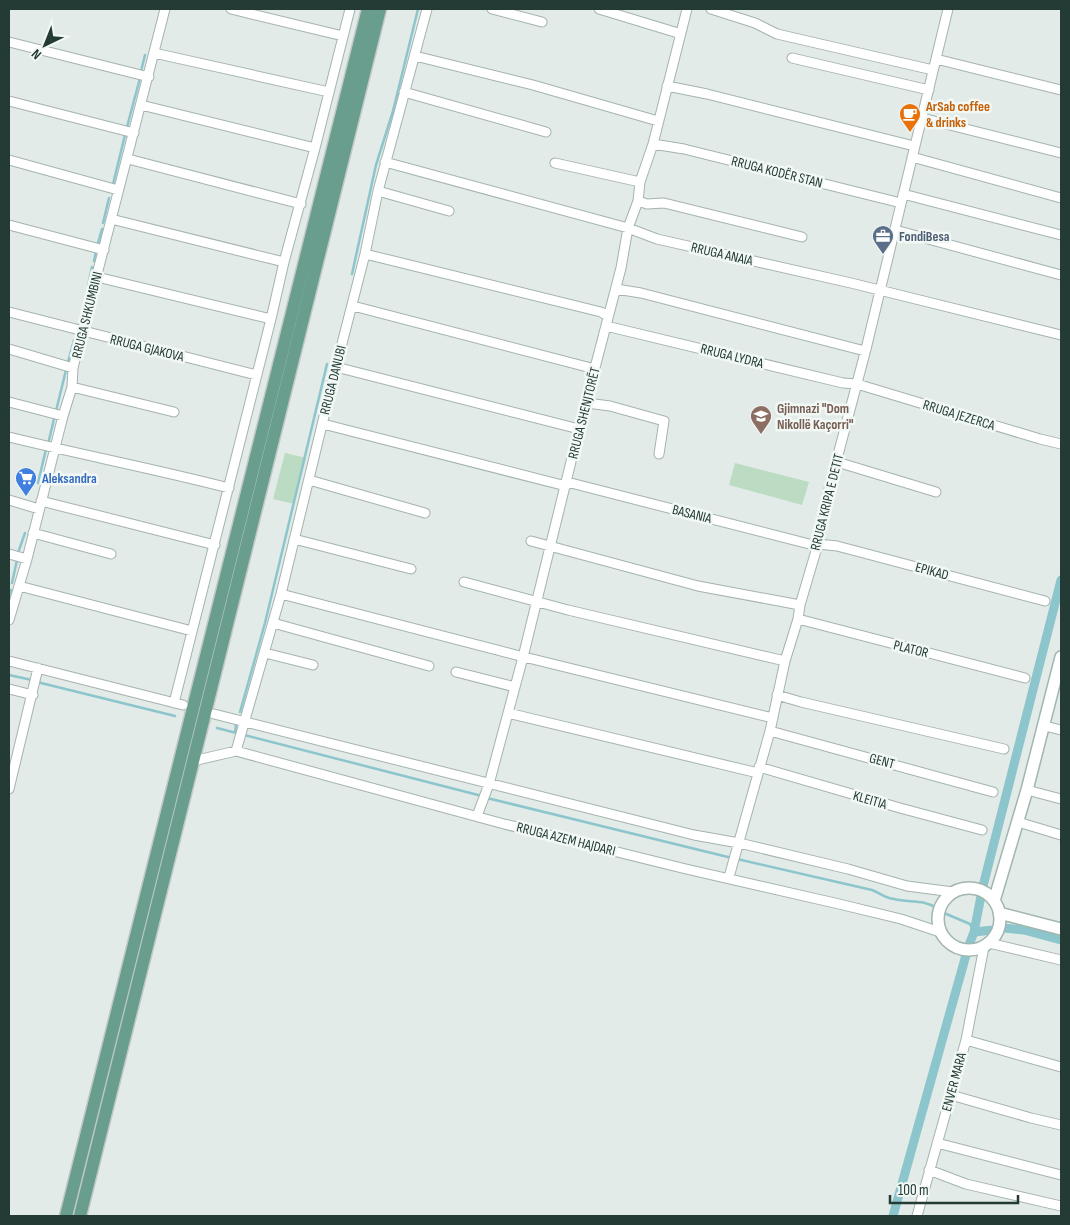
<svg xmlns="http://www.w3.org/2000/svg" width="1070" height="1225" viewBox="0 0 1070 1225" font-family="'Sofia Sans Condensed',sans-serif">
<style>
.green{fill:#bcdbc3}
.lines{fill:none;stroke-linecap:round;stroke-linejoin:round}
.stream{stroke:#8dc5cd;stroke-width:2.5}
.canal{stroke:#8dc5cd;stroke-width:9}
.street-casing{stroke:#a5b3ae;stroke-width:11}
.secondary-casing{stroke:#a1b6ae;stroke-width:14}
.primary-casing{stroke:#c1c8c6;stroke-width:15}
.street{stroke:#fff;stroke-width:9}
.secondary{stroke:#fff;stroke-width:11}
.primary{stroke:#699e8f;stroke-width:12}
.labels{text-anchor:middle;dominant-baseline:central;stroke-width:5;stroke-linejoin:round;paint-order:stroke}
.food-label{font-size:14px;font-weight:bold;fill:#c56008;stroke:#f2f8f5;text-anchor:start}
.street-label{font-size:14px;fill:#233b34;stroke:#f2f8f5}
.service-label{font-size:14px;font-weight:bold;fill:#4e5e75;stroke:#f2f8f5;text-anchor:start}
.education-label{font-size:14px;font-weight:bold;fill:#785e54;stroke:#f2f8f5;text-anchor:start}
.shop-label{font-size:14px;font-weight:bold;fill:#366cbe;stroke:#f2f8f5;text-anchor:start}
</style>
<rect width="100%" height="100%" fill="#e2ebe7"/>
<!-- green -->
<path class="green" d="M285,453L306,458L294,504L273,499Z
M735,463L809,482L802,505L729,485Z"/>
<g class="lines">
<!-- stream -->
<path class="stream" d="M141,71L145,55
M127,127L140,78
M113,184L125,135
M103,223L109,198
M98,243L102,229
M94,261L96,251
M352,274L376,165L393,111L418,9
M88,286L92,267
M68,362L74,340
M56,411L66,370
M48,444L55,415
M38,483L46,449
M19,550L25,533
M12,583L17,560
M9,597L11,590
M9,675L32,680
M37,682L175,716
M240,712L265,623L327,364
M217,728L482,796
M235,733L236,724
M487,798L732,858
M737,859L872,890C880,893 885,898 894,899C909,903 924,899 936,908
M944,913L970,924L974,932"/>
<!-- canal -->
<path class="canal" d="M983,886L1061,580
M1004,928L1024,930L1061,940
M974,932L993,930
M969,945L974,932L981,896
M893,1216L966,955"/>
<!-- street casing -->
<g class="street-casing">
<path id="street" d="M231,9L343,36
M492,9L542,22
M599,9L678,33L680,35
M711,9L755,23L777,34L933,70
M9,42L149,77
M154,53L329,92
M415,56L533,85L658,121
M792,58L929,90
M936,59L1061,90
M667,86L707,94L914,146
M404,92L546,132
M9,101L134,133
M141,105L315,148
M922,118L1061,153
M653,144L684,149L901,203
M912,157L1061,198
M128,159L301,204
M9,160L118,190
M385,162L628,228L657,239L851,283L1061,335
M555,163L640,182
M378,191L449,211
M903,194L1061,235
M638,201L647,204L664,203L802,237
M111,219L284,262
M9,225L104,250
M895,230L1061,275
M365,254L601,312L608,316
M97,277L271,319
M616,289L641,293L865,351
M353,306L595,369
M9,312L256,375
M606,326L843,383L857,384L1040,439L1061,444
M9,349L73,368
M336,367L579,429
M72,387L174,412
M9,402L63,416
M587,403L610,406L664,421L659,454
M323,424L566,486
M9,437C82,455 156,469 229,488
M837,462L936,492
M309,480L425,513
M567,482L817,546
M9,500L39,509
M41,501L215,545
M33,533L111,554
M294,539L411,569
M531,541L698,586L800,605
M818,544L837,546L1045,601
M9,554L27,559
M464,582L568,610L785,661
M19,586L192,631
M281,594L516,655L773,718
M798,619L1025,678
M9,620L27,559L63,416L72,387L73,368L165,9
M273,623L429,666
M265,653L313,665
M9,661L183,705
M456,672L515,687
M9,689L33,695
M777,695L801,702L1004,749
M174,703L271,319L284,262L315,148L350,9
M508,713L758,773
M214,714L694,835L739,843L848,869L907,886L953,892
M1045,726L1061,730
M770,731L993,792
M236,751L281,594L336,367L365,254L378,191L427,9
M193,761L236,751L504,824L686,869L839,904L901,919L940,932
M759,767L900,808L982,830
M9,789L38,668
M1027,790L1061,799
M477,816L489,784L523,657L579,429L621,268L628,228L638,201L640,182L653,144L687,9
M1018,822L1061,835
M729,877L770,731L785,661L798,619L800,605L818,544L829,489L866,349L948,9
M989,943L1061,960
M966,1040L1061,1067
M951,1095L1031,1118L1061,1125
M937,1143L1061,1175
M929,1170L966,1184L1061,1206
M917,1216L966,1040L984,947"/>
</g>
<!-- secondary casing -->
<g class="secondary-casing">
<path id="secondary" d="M938 919a31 31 0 1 1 62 0a31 31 0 1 1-62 0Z
M994,901L1027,790L1061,657
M999,913L1061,929"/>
</g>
<!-- primary casing -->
<g class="primary-casing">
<path id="primary" d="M66,1216L368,9
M80,1216L380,9"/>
</g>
<!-- street -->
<use href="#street" class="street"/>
<!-- secondary -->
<use href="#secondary" class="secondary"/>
<!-- primary -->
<use href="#primary" class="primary"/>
</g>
<!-- icons -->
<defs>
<g id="cafe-pin" transform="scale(1.125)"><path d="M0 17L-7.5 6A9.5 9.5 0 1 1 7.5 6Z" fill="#e8710a" stroke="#f2f8f5"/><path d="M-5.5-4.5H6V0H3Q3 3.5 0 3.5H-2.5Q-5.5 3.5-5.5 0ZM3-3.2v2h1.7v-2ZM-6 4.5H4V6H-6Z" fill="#fff"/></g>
<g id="office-pin" transform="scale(1.125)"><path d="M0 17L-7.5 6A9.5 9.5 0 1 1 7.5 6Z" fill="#5c6f8a" stroke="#f2f8f5"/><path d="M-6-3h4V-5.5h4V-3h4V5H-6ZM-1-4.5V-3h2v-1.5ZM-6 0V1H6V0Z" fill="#fff"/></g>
<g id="school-pin" transform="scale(1.125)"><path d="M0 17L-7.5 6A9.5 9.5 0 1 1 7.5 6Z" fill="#8d6e63" stroke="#f2f8f5"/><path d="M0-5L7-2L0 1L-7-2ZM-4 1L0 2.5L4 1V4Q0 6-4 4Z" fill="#fff"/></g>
<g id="supermarket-pin" transform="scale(1.125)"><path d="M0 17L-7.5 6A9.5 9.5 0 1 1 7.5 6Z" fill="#3f7fe0" stroke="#f2f8f5"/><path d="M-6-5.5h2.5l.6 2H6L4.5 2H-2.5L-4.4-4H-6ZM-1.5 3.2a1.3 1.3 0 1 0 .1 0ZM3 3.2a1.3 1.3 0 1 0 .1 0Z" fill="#fff"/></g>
</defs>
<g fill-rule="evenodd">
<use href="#cafe-pin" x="910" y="114"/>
<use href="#office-pin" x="883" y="236"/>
<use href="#school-pin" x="761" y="416"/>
<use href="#supermarket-pin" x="26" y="478"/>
</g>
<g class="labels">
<!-- food labels -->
<g class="food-label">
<text x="926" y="106">ArSab coffee<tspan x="926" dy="16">&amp; drinks</tspan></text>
</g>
<!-- street labels -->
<g class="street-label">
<text transform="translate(777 172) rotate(14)">RRUGA KODËR STAN</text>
<text transform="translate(722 254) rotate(13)">RRUGA ANAIA</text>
<text transform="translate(87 315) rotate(-76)">RRUGA SHKUMBINI</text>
<text transform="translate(147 348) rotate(14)">RRUGA GJAKOVA</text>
<text transform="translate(732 356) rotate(14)">RRUGA LYDRA</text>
<text transform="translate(333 380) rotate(-76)">RRUGA DANUBI</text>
<text transform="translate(584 413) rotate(-76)">RRUGA SHENJTORËT</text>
<text transform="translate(959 415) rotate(17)">RRUGA JEZERCA</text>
<text transform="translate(827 502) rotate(-76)">RRUGA KRIPA E DETIT</text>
<text transform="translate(692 514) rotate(14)">BASANIA</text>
<text transform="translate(932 571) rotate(15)">EPIKAD</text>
<text transform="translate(911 649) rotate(14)">PLATOR</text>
<text transform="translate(882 761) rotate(15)">GENT</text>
<text transform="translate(870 800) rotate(16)">KLEITIA</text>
<text transform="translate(566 839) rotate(14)">RRUGA AZEM HAJDARI</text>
<text transform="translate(954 1082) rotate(-75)">ENVER MARA</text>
</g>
<!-- service labels -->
<g class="service-label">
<text x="899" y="236">FondiBesa</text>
</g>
<!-- education labels -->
<g class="education-label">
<text x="777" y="408">Gjimnazi "Dom<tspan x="777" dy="16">Nikollë Kaçorri"</tspan></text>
</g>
<!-- shop labels -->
<g class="shop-label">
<text x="42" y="478">Aleksandra</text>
</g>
</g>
<!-- border -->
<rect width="1070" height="1225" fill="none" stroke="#233b34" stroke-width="20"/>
<!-- north arrow -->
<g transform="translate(45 45) rotate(223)" stroke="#f2f8f5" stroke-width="4" paint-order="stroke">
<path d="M0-4L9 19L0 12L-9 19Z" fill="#233b34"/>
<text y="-8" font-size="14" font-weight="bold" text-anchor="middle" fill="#233b34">N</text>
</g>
<!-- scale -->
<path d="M890 1195v8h128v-8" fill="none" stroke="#233b34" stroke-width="2.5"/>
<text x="898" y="1195" font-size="15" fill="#233b34" stroke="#f2f8f5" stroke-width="4" paint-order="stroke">100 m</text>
</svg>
